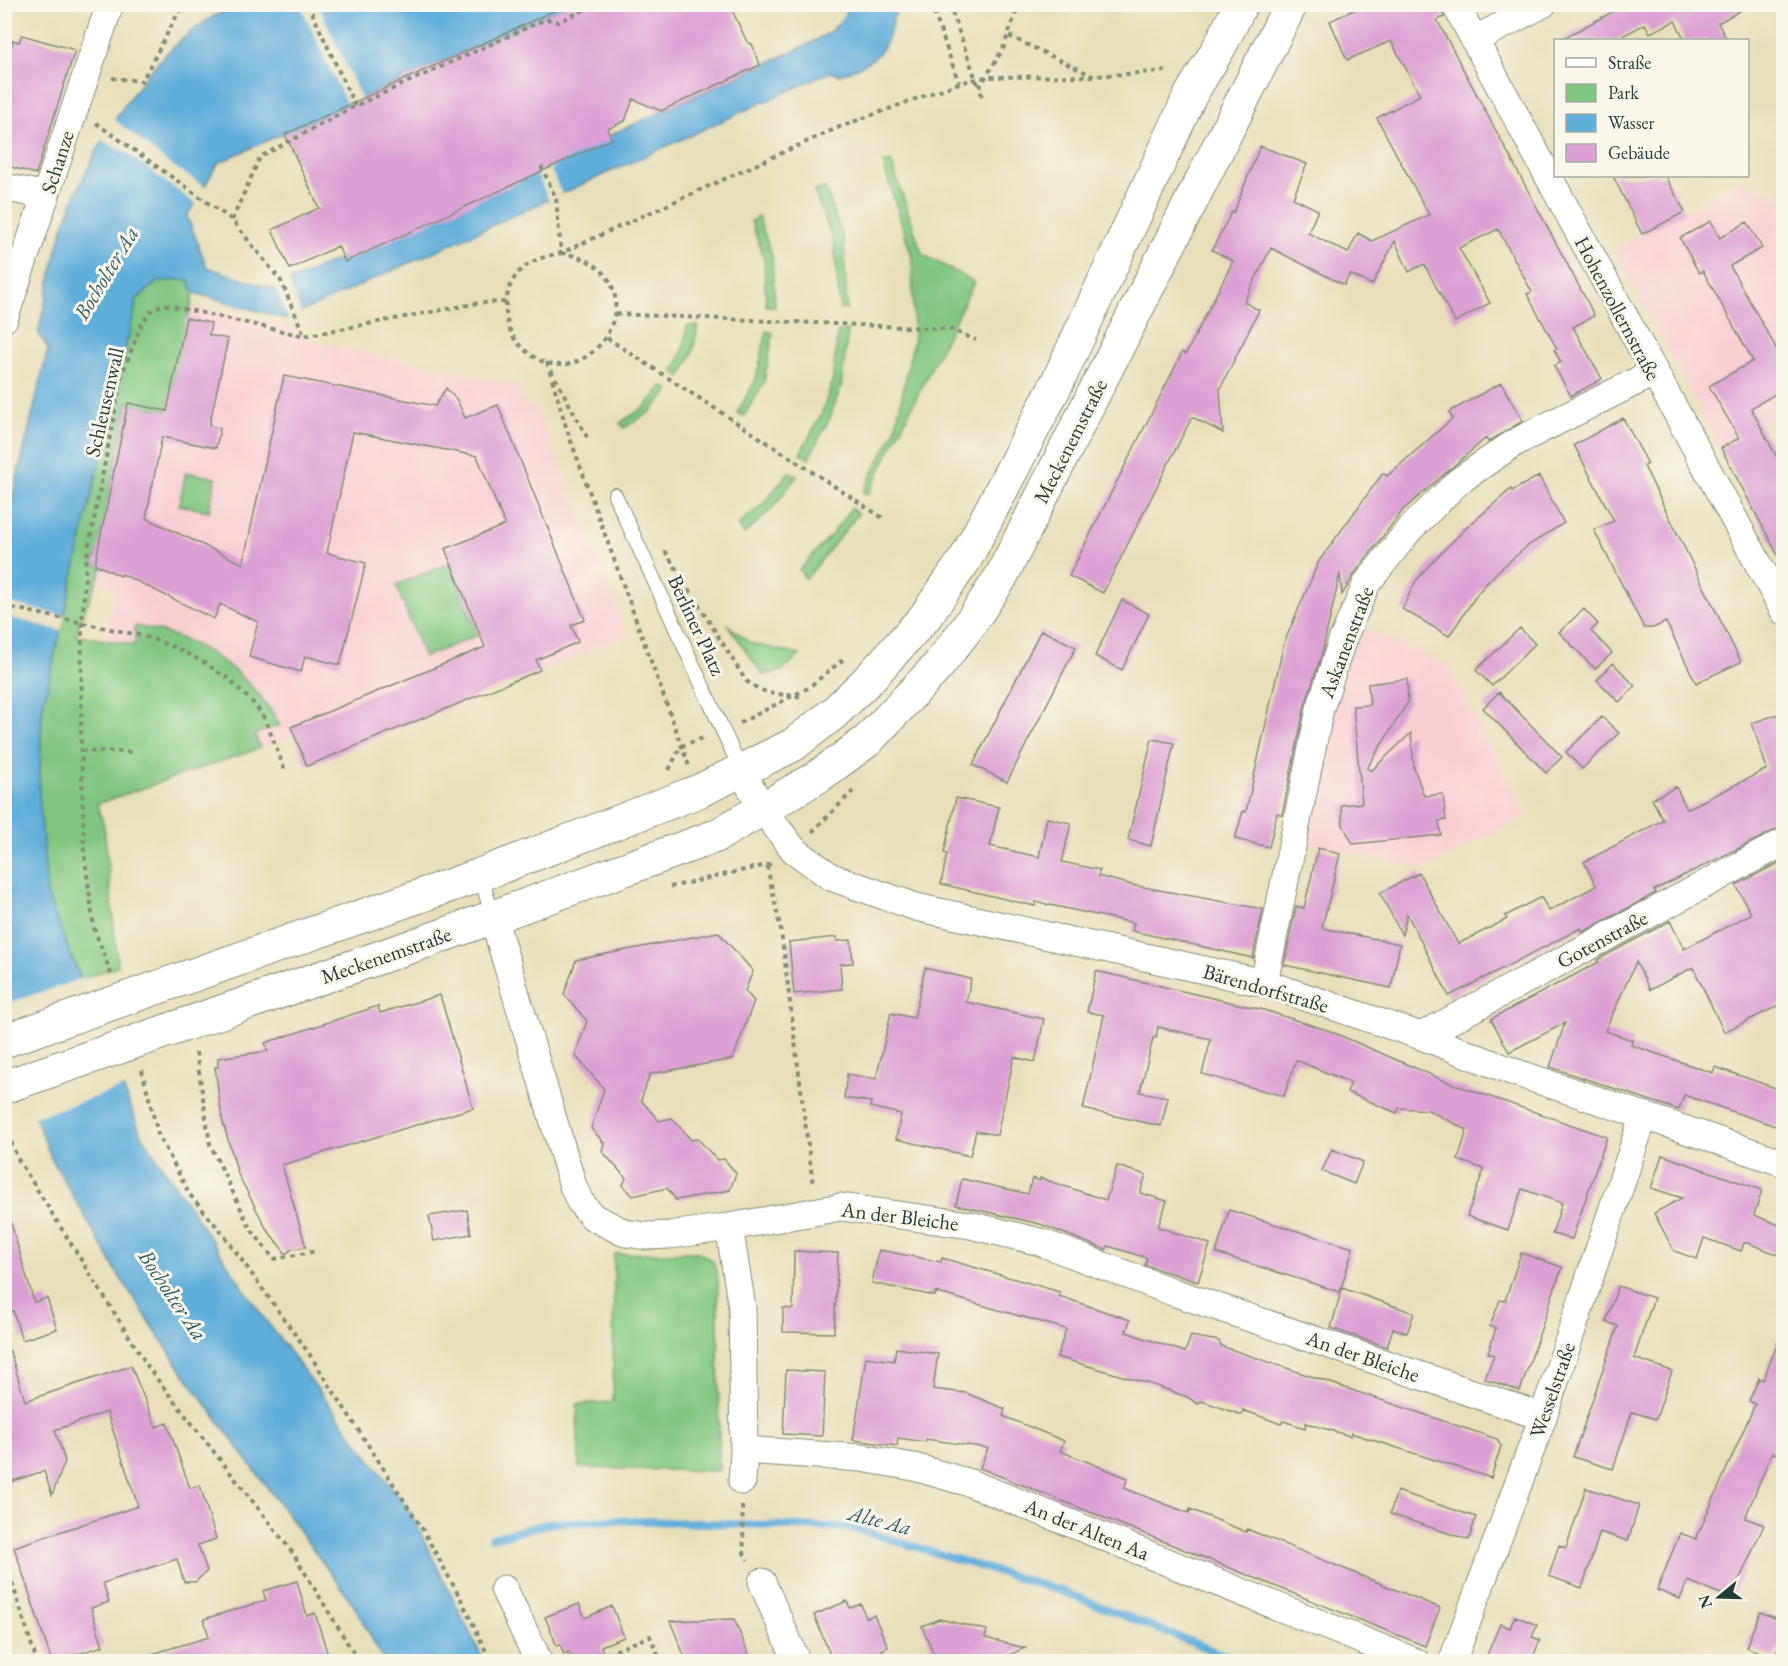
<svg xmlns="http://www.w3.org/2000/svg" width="1788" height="1666" viewBox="0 0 1788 1666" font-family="'EB Garamond',serif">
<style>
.built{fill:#f7cfd3}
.green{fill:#80c681;stroke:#50825a;stroke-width:1.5}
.water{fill:#60aeda;stroke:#407687;stroke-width:1.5}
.pier{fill:#e7dfba}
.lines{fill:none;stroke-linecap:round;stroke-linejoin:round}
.stream{stroke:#60aeda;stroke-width:8}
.building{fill:#dca1d3}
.lane-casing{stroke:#838e77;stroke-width:16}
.street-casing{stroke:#838e77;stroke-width:29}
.secondary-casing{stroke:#838e77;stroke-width:35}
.path{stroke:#838e77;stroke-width:4;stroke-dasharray:4.5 4.5;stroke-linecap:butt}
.lane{stroke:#fff;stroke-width:14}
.street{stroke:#fff;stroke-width:27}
.secondary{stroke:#fff;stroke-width:33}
.labels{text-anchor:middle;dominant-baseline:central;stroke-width:6;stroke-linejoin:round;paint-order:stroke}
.street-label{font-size:21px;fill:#1f3d34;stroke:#fbf7ec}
.water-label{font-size:22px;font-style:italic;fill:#325f66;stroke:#fbf7ec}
</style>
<rect width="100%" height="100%" fill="#fbf7ec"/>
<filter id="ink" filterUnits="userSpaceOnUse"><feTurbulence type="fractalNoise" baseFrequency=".0167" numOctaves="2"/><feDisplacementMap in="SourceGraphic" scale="12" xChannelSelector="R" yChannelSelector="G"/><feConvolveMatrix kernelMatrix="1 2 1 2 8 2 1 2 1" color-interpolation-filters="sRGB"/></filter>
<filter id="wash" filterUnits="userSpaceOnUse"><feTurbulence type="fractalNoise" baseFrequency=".008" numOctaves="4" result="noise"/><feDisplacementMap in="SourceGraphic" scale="24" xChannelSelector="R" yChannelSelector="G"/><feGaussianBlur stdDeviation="1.35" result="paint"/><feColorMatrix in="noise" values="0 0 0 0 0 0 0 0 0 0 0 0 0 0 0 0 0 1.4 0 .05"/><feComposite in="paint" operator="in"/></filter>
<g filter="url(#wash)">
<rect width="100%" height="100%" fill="#e7dfba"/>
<!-- built -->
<path class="built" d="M1744,181L1777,197L1783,194V411L1720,447L1615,249Z
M176,303L289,326L315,342L515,385L526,408L537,404L539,416L627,635L307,766L294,736L92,806L104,641L115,589L100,582L96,593L86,581L90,561L103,541L99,540L129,403Z
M1359,626L1447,665L1526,815L1425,869L1302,842L1328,709Z"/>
<!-- green -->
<path class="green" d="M891,161L922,254L974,282L868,495L863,492L895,430L914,338L912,257L883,163Z
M825,188L844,241L847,309H840L834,242L814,191Z
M758,216L772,256L775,307L766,306L764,259L751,221Z
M188,279L194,293L167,411L128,403L100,540L103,542L93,563L102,568L75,635L135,645V626C196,635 250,672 280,725L255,734L260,748L97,804L104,826L118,966L81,979L47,895L39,793L42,710L137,299L157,282Z
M687,326H698L692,354L681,377L674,372L683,350Z
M767,331L773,333L764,382L744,416L737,413L756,379Z
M838,331H848L841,386L830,418L809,458L800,454L821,415L832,384Z
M662,386L670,390L650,412L624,428L620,423L645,407Z
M186,472L216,478L209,511L179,505Z
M789,472L797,476L771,510L744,534L738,525L763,504Z
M851,508L858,514L806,579L799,570L833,533Z
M450,563L478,635L424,657L396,585Z
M727,624L750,643L800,655L782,671L763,675Z
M698,1252L713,1261L718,1279L719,1471L579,1468L577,1404L613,1402L614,1254Z"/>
<!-- water -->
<path class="water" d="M241,5H590L554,11L218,163L187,216L207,267L273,289L811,43C828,33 843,26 848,5H897C885,51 885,57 840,75L830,72L286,319L194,293L188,279L157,282L137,299L42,710L39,793L47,895L142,1136L261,1314L410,1512L484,1661H384L353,1604L184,1374L118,1274L51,1158L5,1037V529L48,349L38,332C46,301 52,269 60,238C83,159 157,29 241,5Z"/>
<!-- pier -->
<path class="pier" d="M300,5H318L362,100L348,107Z
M114,119L168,163L207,188L197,205L128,154L102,140Z
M553,162L551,170L562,195L549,201L538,176L533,174Z
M288,279L302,316L289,321L274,285Z
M5,602L65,616L61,631L5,616Z
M84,978L128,1086L32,1118L4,1045L5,1004Z"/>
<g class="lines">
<!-- stream -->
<path class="stream" d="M492,1538L551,1523L612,1520L853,1528L1061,1591L1242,1662"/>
</g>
<g id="blocks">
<!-- building -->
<path class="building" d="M569,4H729L747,42L752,44L760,65L661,111L633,99L625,121L607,129L612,139L345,262L338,246L290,269L272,230L319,208L285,134Z
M1366,4H1439L1444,17L1437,20L1589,305L1594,316L1573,327L1602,379L1571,396L1554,366L1561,362L1554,350L1557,349L1527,294L1532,292L1498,229L1459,248L1490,303L1455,322L1424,264L1409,272L1395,241L1372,285L1350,274L1344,285L1271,248L1244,302L1259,310L1220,389L1223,433L1192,417L1103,593L1069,576L1177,363L1182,352L1186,354L1233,261L1212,250L1232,211L1234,212L1260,146L1307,164L1293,198L1318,210L1308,233L1348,253L1358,233L1372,241L1429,215L1377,118L1420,95L1391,41L1347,60L1330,21Z
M1627,4H1752L1718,23L1727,40H1685L1675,21L1650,33L1645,24L1615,40H1560Z
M22,35L75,50L36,174L4,165V71L13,40L19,42Z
M1613,176H1665L1685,212L1642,234Z
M1711,221L1720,238L1747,222L1762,248L1730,266L1776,348L1784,344V389L1751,408L1784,471V567L1721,448L1739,438L1709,386L1753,361L1703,271L1699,273L1680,238Z
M186,318L211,323L209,335L228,339L209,426L220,428L216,448L162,437L146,518L243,564L284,376L435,406L446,388L457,400L465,418L498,405L585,620L571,625L578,642L536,660L540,670L307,766L291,727L485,647L445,549L505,525L477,456L353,432L327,553L366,563L340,665L305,656L301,672L249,657L258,622L220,604L214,619L122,574L121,576L95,564L128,403L167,411Z
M1501,383L1523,421L1488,442L1486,438L1403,510L1355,573L1342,595L1340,574L1322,653L1305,706L1282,815L1277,813L1269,847L1235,839L1243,811L1246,812L1284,643L1319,561L1383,473L1387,476L1453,418L1449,412Z
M1623,418L1648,464L1644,466L1741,662L1696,683L1666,622L1653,628H1644L1594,530L1614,521L1574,445Z
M1539,476L1564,523L1529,545L1498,571L1478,593L1449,636L1402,609L1416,581L1430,564L1464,530L1511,489L1512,491Z
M1122,600L1149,614L1122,670L1095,656Z
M1584,609L1598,624L1591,631L1612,653L1595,669L1559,632Z
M1520,628L1535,644L1492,686L1476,670Z
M1041,630L1076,647L1007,782L973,765Z
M1613,663L1635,686L1619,702L1597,680Z
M1407,679L1408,702L1367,768L1371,771L1411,733L1414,768L1424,796L1443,794L1446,820L1439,821L1441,835L1353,844L1343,825L1341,805L1362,803L1353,706L1370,705L1368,684Z
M1499,692L1562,757L1546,773L1483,708Z
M1784,712V826L1654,890L1656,893L1583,932L1581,928L1449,996L1407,914L1402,935L1380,893L1419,873L1458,944L1507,919L1505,916L1541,897L1549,911L1596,886L1584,862L1663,820L1652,799L1676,787L1687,809L1767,769L1752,723Z
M1602,717L1619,733L1582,769L1566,752Z
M1152,739L1174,743L1151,846L1128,840Z
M956,798L999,807L990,846L1039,857L1047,818L1071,823L1062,862L1100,870L1098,876L1132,885L1263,909L1253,958L1132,931L1134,923L1036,902L1035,906L941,884L947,854L944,853Z
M1318,848L1340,854L1322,928L1400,944L1391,988L1284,965L1296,906L1304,908Z
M1784,860V1003L1724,1032L1693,967L1650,990L1636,962L1605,1031L1632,1040L1631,1045L1713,1073L1715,1067L1784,1091V1129L1684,1095L1679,1110L1550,1067L1565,1023L1509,1052L1491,1019L1599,962L1597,960L1670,921L1684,949L1751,914L1736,885Z
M718,932L753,971L745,991L754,1001L733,1059L650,1074L641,1100L659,1121L672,1118L691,1140L698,1139L717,1160L724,1159L736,1173L730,1190L676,1200L667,1188L633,1196L623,1185L626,1178L602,1151L604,1143L591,1128L604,1089L575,1055L587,1021L564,994L576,960Z
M837,937V941L851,940L853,963L840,964L842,989L794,994L789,942Z
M925,968L971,979L966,1002L1044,1019L1035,1062L1014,1057L997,1135L976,1131L970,1156L896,1139L901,1114L870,1107L871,1102L844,1098L847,1074L876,1079L891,1013L914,1018Z
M1096,971L1264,1010L1330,1031L1450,1083L1607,1137L1572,1239L1552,1234L1562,1203L1522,1189L1508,1230L1467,1216L1484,1169L1458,1160L1467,1130L1428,1110L1399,1108L1397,1113L1347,1092L1351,1083L1296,1060L1284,1096L1202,1074L1211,1039L1158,1027L1156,1038H1153L1140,1092L1168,1097L1161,1126L1083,1109L1104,1015L1087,1012Z
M440,995L473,1108L282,1165L306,1247L292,1249L286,1254L266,1228L238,1174L222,1119L215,1067H218V1058L268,1051L265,1043L378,1006L380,1013Z
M1332,1149L1363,1162L1354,1184L1322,1171Z
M1662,1155L1762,1190L1754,1215L1784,1227V1257L1748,1243H1744L1741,1251L1704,1238L1697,1259L1674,1251L1654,1213L1682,1198L1651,1188Z
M1117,1166L1146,1175L1140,1193L1167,1201L1158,1227L1210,1244L1198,1282L1145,1265L1147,1258L1108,1246L1106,1250L1040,1224L956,1205L962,1179L1028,1194L1032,1178L1040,1181V1178L1106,1200Z
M467,1210L471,1234L434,1241L429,1216Z
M1229,1210L1353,1248L1340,1292L1216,1253Z
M10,1220L34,1302L47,1298L57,1329L22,1340L13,1311L4,1313V1221Z
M879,1250L941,1262L942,1258L1060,1292L1059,1296L1130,1320L1126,1332L1185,1352L1191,1336L1219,1341L1221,1346L1497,1439L1501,1446L1491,1478L1351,1433L1350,1436L1306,1423L1305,1428L1283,1421L1281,1424L1243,1410L1242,1415L1202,1401L1198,1404L1187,1397L1154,1385L1057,1357L1066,1329L935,1292V1296L872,1283Z
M794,1251L838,1253L834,1333L783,1332V1308L793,1309Z
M1521,1253L1562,1267L1520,1391L1485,1379L1494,1355L1488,1353L1496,1328L1490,1326L1500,1300L1505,1301Z
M1618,1286L1654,1298L1634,1358L1672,1371L1656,1419L1632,1412L1613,1469L1573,1457L1618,1326L1606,1322Z
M1342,1288L1414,1313L1407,1333L1393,1328L1387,1347L1331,1328Z
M1782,1332L1784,1442L1779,1455L1772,1452L1745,1518L1764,1525L1731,1598L1688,1581L1680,1599L1657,1590L1680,1533L1696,1539L1755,1404L1749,1401L1759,1378L1763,1380Z
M896,1348L938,1354L933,1389L966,1393L1005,1409L1003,1416L1064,1441L1060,1451L1128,1478L1124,1488L1178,1509L1189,1513L1190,1509L1246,1532L1247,1529L1440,1608L1425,1646L980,1468L988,1448L926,1439V1442L898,1438L897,1446L853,1440L866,1357L894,1361Z
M10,1351L25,1401L131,1366L156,1427L167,1423L190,1488L200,1485L216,1539L198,1545L207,1571L195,1582H184L177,1559L103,1583L109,1602L91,1608L103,1646L52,1662L14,1547L138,1506L107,1412L55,1430L65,1461L52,1495L44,1471L4,1484V1352Z
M786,1370L825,1372L822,1436L783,1434Z
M1586,1488L1639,1505L1628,1541L1600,1532L1582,1588L1549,1576L1559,1545L1566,1548Z
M1397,1491L1476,1517L1469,1540L1390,1514Z
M297,1581L307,1616L315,1613L330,1662H284L282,1655L259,1662H146L145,1656L209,1637L204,1619L266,1600L263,1591Z
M847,1601L850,1608L861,1604L866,1618L874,1615L888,1647L882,1650L886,1662H833L814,1615Z
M579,1604L585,1618L612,1606L624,1637L601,1646L607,1662H573L569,1652L564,1655L560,1644L557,1646L545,1617Z
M1760,1612L1784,1621V1648L1779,1646L1774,1658L1746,1647Z
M1515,1616L1537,1625L1532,1637L1540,1640L1531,1662H1484L1500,1624L1510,1628Z
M734,1619L752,1662H687L670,1621Z
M939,1619L987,1630L985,1638L1025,1648L993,1662H937L922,1626Z"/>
</g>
</g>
<g filter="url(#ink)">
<use href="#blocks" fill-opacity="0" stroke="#838e77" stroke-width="1.5"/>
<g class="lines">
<!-- lane casing -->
<g class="lane-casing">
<path id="lane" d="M615,495L741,770
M480,875L493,917"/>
</g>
<!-- street casing -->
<g class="street-casing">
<path id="street" d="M1455,4L1784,611
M1474,40L1543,4
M4,187L46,196
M4,319L110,4
M742,772L763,810L794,850L831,877L916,907L1264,983L1421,1036L1514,1072L1784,1163
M493,917L573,1186L580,1202L593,1217L625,1233L646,1236L670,1235L729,1227L841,1207L970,1225L1040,1242L1173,1292L1543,1417
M1264,983L1320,709L1342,641L1367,583L1409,530L1459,481L1514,443L1653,373
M1421,1036L1784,842
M729,1227L742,1307L744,1450L742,1481
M744,1450L861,1458L914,1467L970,1483L1416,1662
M762,1582L797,1662
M504,1589L539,1662
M1452,1662L1543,1417L1644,1115"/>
</g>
<!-- secondary casing -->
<g class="secondary-casing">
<path id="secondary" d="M4,1041L480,875L699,791L793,745L834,713L867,681L925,617L966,558L1058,381L1191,94L1220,46L1241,4
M4,1087L427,941L716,836L819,776L867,741L938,666L967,628L1001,577L1291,4"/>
</g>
<!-- path -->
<path class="path" d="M308,4L355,106
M931,4L959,83
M949,4L979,88
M1009,36L1091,75
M112,78L142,81L183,4
M982,96L979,88L1003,49L1019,4
M96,123L232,220L281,281L304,335
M541,166L556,198L561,253
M232,220L260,157L355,106L546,19L558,22L598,4
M561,253C675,271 585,420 518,343C501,324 502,289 520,271C531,260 546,256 561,253L837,128L959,83L986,77L1095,76L1169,71
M616,314L949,329L976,340
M607,338L883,518
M547,362L567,430L689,766
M551,370L588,439
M665,551L746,681C763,693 775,696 796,694L802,702
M4,606L143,636L174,647L202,661L229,679L255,705L265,719L286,773
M740,723L808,688L845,658
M81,751L134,752
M669,770L681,746L706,737
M812,832L853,791
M767,866L781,931L813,1185
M670,887L771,864
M111,974L94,928L84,851L81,738L82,625L86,561L122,374L142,323L151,311L163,304L304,336L479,303L506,302
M196,1052L210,1144L250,1228L274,1259L317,1251
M142,1070L158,1134L190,1195L223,1234L310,1355L423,1530L462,1601L491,1662
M4,1125L18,1159L150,1370L293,1553L359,1662
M742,1506L744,1553L748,1560
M4,1557L37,1662
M607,1654L650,1636L661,1662"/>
<!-- lane -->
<use href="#lane" class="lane"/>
<!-- street -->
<use href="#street" class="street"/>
<!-- secondary -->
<use href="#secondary" class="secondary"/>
</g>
</g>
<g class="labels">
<!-- street labels -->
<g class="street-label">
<text transform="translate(57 162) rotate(-72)">Schanze</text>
<text transform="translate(1618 308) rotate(62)">Hohenzollernstraße</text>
<text transform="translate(104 402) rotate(-77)">Schleusenwall</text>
<text transform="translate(1070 441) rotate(-63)">Meckenemstraße</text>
<text transform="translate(697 625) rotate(65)">Berliner Platz</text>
<text transform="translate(1346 642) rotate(-69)">Askanenstraße</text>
<text transform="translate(1602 939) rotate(-28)">Gotenstraße</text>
<text transform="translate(386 955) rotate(-19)">Meckenemstraße</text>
<text transform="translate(1266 988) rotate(16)">Bärendorfstraße</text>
<text transform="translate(900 1216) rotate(7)">An der Bleiche</text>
<text transform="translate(1363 1356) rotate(19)">An der Bleiche</text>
<text transform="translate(1552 1390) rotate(-71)">Wesselstraße</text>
<text transform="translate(1087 1529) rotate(22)">An der Alten Aa</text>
</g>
<!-- water labels -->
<g class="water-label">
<text transform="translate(106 273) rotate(-59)">Bocholter Aa</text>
<text transform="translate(173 1295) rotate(56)">Bocholter Aa</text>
<text transform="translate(880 1520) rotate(14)">Alte Aa</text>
</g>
</g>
<!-- margin -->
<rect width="1788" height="1666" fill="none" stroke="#fbf7ec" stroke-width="24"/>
<!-- legend -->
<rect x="1554" y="39" width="195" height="138" fill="#fbf7ec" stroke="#a3ada2" stroke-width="1.5"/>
<rect x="1566" y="58" width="30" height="9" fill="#ffffff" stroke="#a3ada2" stroke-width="1.5"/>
<text x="1608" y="69" font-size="18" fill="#1f3d34">Straße</text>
<rect x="1566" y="84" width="30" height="18" fill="#80c681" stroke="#a3ada2" stroke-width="1.5"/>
<text x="1608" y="99" font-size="18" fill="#1f3d34">Park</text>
<rect x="1566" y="114" width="30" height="18" fill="#60aeda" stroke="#a3ada2" stroke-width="1.5"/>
<text x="1608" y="129" font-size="18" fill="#1f3d34">Wasser</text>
<rect x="1566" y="144" width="30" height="18" fill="#dca1d3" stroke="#a3ada2" stroke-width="1.5"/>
<text x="1608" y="159" font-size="18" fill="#1f3d34">Gebäude</text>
<!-- north arrow -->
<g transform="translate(1719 1597) rotate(251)" stroke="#fbf7ec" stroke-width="4.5" paint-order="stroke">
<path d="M0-4.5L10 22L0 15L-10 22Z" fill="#1f3d34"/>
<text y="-9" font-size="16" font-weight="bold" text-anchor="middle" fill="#1f3d34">N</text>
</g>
</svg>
